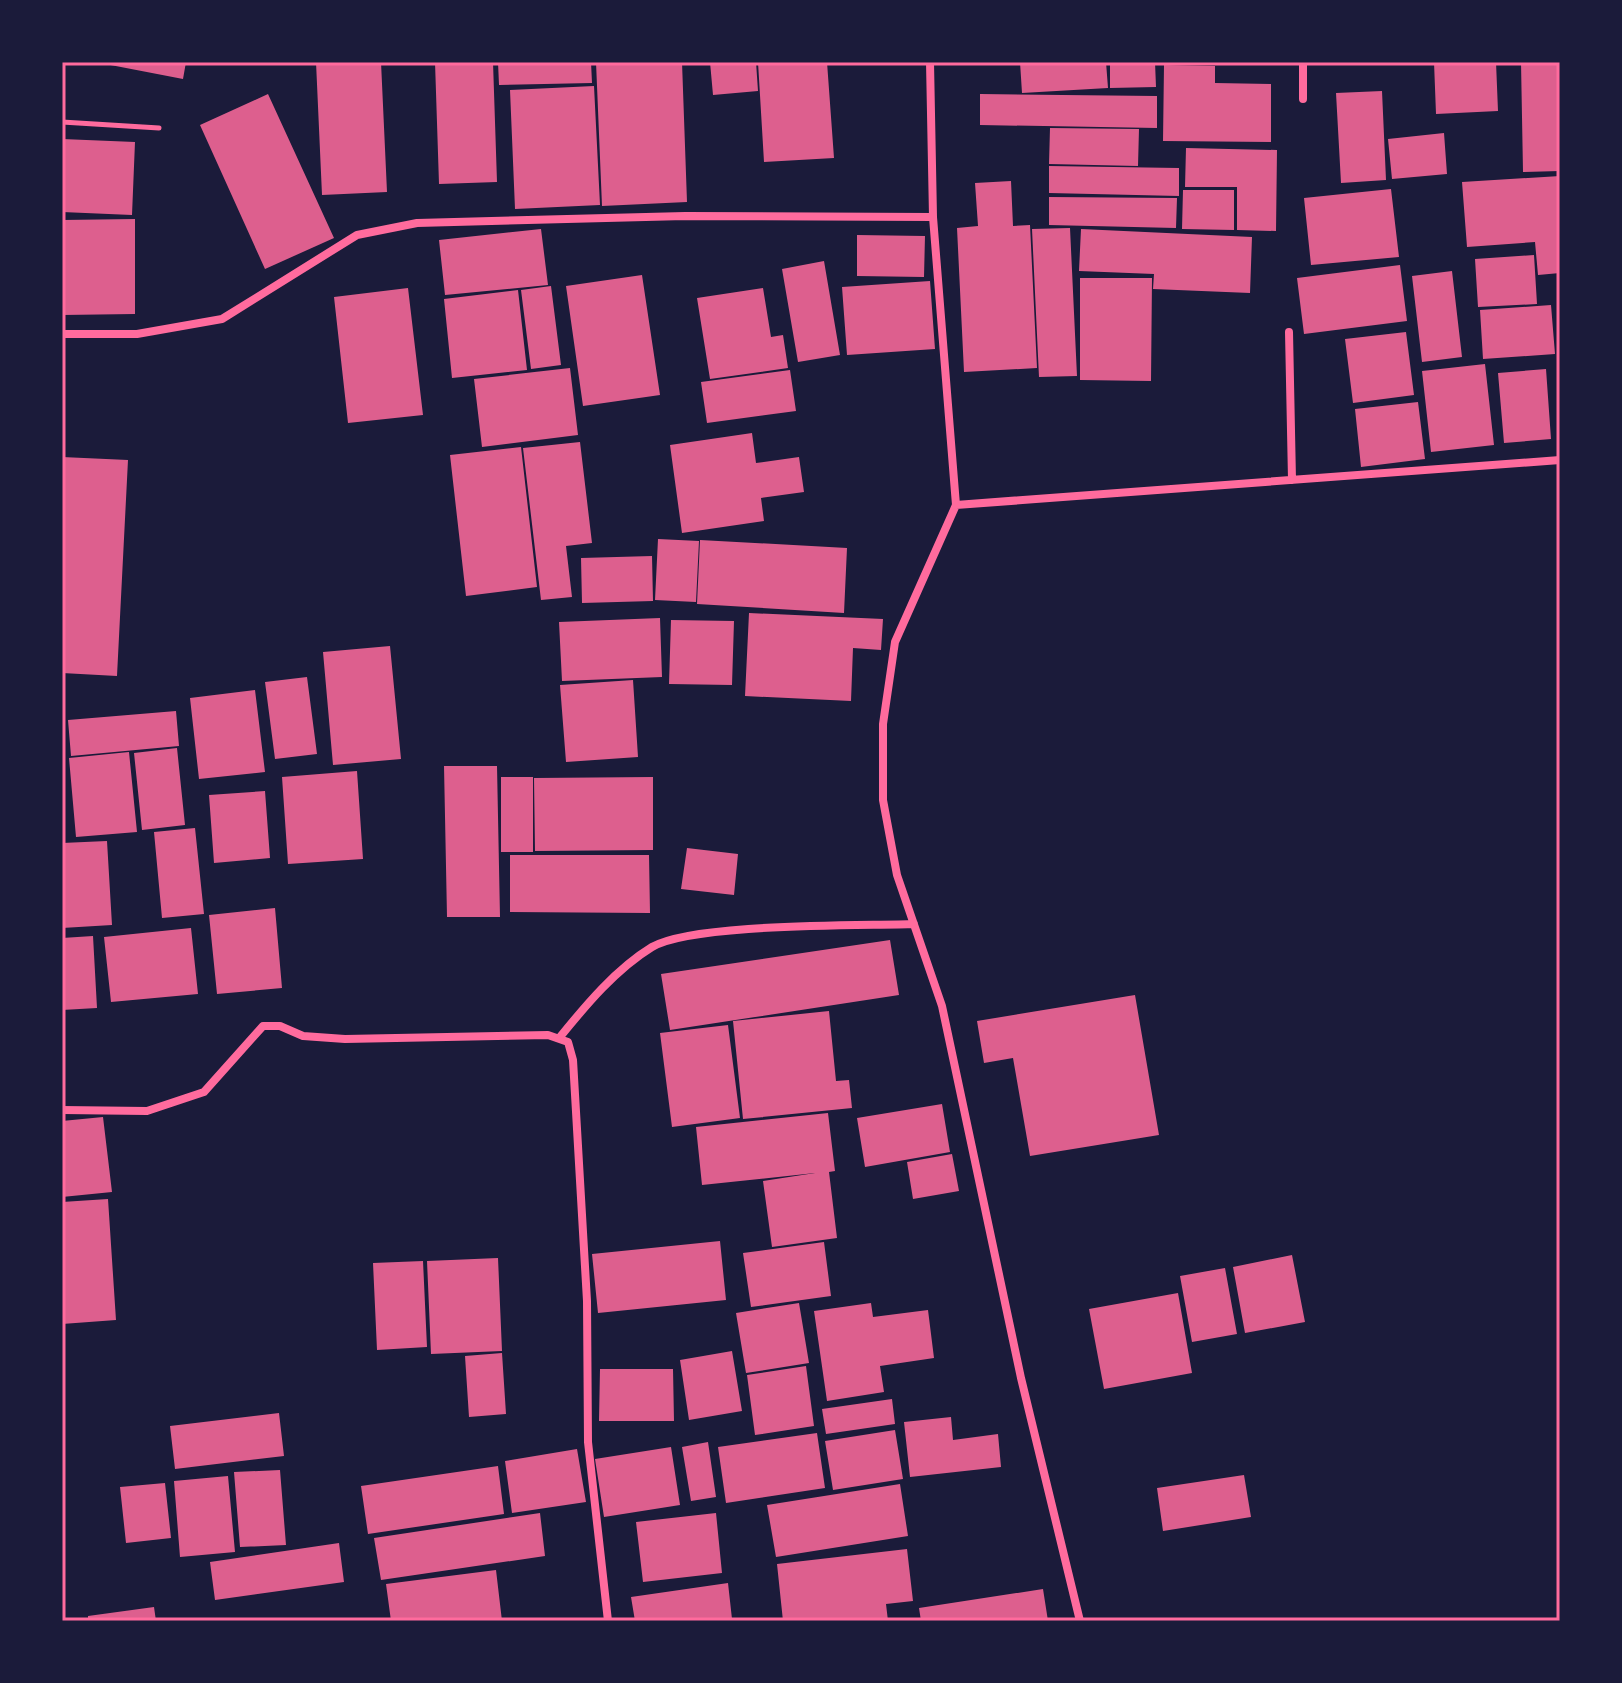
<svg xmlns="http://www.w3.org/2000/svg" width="1622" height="1683" viewBox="0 0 1622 1683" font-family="'Playfair Display',serif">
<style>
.building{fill:#dd5f8e}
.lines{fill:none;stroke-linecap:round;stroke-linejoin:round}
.path{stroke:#ff6b9d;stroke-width:5}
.minor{stroke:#ff6b9d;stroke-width:8}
.neatline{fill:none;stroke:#ff6b9d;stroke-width:3}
</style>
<rect width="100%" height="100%" fill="#1b1b3a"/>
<!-- building -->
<path class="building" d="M95,62H186L183,79Z
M316,62H381L387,192L322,195Z
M435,62H493L497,182L439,184Z
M498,62H591L592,83L499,85Z
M596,62H682L687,202L602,206Z
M710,62H756L758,91L713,95Z
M758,62H827L834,158L764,162Z
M1020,62H1106L1108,88L1022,93Z
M1110,62H1155L1156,87L1110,88Z
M1434,62H1496L1498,111L1436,114Z
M1521,62H1560V171L1523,172Z
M1164,65L1215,66V83L1271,84V142L1163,141Z
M594,86L600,205L515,209L510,90Z
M1382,91L1386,180L1341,183L1336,93Z
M268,94L334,238L265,269L200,125Z
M980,94L1157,96V128L980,125Z
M1050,128L1139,129L1138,166L1049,164Z
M1444,133L1447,174L1392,179L1388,139Z
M62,139L135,142L132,215L62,212Z
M1186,148L1277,150L1276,231L1237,230V187H1185Z
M1049,166L1179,168V196L1049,193Z
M1560,176V273L1538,275L1535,242L1467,247L1462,182Z
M1011,181L1013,226L1030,225L1037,368L964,372L957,228L978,226L975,183Z
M1391,189L1399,257L1311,265L1304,198Z
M1183,190H1234V230L1182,229Z
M1049,197L1177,198L1176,228L1049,225Z
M135,219V314L62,315V220Z
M1070,228L1077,376L1039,377L1032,229Z
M541,229L548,285L445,295L439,240Z
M1081,229L1252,237L1250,293L1153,289L1154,274L1079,271Z
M857,235L925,236L924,277L857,276Z
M1534,255L1537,304L1478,307L1475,259Z
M824,261L840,355L798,362L782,269Z
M1400,265L1407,321L1304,334L1297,278Z
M1452,271L1462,357L1422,362L1412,276Z
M642,275L660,395L583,406L566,286Z
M1080,278H1152L1151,381L1080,380Z
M930,281L935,349L847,355L842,287Z
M551,286L561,365L531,369L521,290Z
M408,288L423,415L348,423L334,297Z
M763,288L771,337L783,335L788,368L710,379L697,298Z
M518,290L527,370L452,378L444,299Z
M1551,305L1555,354L1483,359L1480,310Z
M1406,332L1414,395L1353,403L1345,339Z
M1485,364L1494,445L1431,452L1422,371Z
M570,368L578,435L482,447L474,379Z
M1546,369L1551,439L1504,443L1498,373Z
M790,370L796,411L707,423L701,382Z
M1418,402L1425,459L1361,467L1355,409Z
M752,433L756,463L799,457L804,492L761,498L764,521L682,533L670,445Z
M580,442L592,543L566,546L572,597L541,600L523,448Z
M521,447L537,587L466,596L450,455Z
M62,457L128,460L117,676L62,673Z
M658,539L699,541L696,602L655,600Z
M700,540L847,548L844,613L697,604Z
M652,556L653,601L582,603L581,558Z
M749,613L883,619L881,650L853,648L851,701L745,696Z
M660,618L662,677L562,681L559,622Z
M671,620L734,621L732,685L669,684Z
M390,646L401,759L333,765L323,652Z
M307,677L317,754L275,759L265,682Z
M633,680L638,757L566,762L560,685Z
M255,690L265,772L199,779L190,698Z
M176,711L179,746L71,756L68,720Z
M177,748L185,825L142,830L134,753Z
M129,752L137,832L76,837L69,758Z
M444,766H497L500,917H447Z
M357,771L363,859L288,864L282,777Z
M501,777H533V852H501Z
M653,777V850L535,851L534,778Z
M265,791L270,858L214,863L209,795Z
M195,828L204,914L162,918L154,832Z
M107,841L112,925L62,928V843Z
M687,848L738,854L734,895L681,889Z
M510,855H649L650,913L510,912Z
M275,908L282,988L217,994L209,915Z
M191,928L198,994L111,1002L104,937Z
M93,936L97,1008L62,1010V938Z
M890,940L899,995L670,1030L661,974Z
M1135,995L1159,1135L1030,1156L1013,1058L984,1063L977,1021Z
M829,1011L836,1081L849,1080L852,1108L743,1119L733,1021Z
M728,1025L740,1118L672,1127L660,1033Z
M942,1104L950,1152L865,1167L857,1118Z
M828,1113L835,1171L829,1172L837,1238L772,1247L763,1181L815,1173L702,1185L696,1127Z
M103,1117L112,1192L62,1197V1121Z
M952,1154L959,1191L913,1199L907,1162Z
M108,1199L116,1320L62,1324V1202Z
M720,1241L726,1300L598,1313L592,1254Z
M824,1242L831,1296L751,1307L743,1253Z
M1292,1255L1305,1322L1245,1333L1233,1267Z
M498,1258L502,1351L431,1354L427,1261Z
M423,1261L427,1347L377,1350L373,1263Z
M1225,1268L1237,1334L1192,1342L1180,1276Z
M1178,1293L1192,1373L1104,1389L1089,1309Z
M799,1303L809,1363L746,1373L736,1313Z
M871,1303L873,1317L928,1310L934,1358L880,1366L884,1392L827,1401L814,1311Z
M732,1351L742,1411L689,1420L680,1360Z
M502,1353L506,1414L469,1417L465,1356Z
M806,1366L814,1426L755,1435L747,1375Z
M600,1369H673L674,1421H599Z
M892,1399L895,1424L826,1434L822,1409Z
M279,1413L284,1456L175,1469L170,1426Z
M951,1417L953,1440L998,1434L1001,1467L910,1477L904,1422Z
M895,1430L903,1479L833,1490L825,1441Z
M817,1433L825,1488L726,1503L718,1447Z
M708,1442L716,1497L691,1501L682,1447Z
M671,1447L680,1505L604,1517L595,1459Z
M577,1449L586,1502L512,1513L505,1461Z
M498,1466L504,1514L368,1534L361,1486Z
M280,1470L286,1545L240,1547L234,1472Z
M1244,1475L1251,1517L1163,1531L1157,1488Z
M228,1476L235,1552L180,1557L174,1481Z
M165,1483L171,1538L126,1543L120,1487Z
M900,1484L908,1536L776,1557L767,1505Z
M540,1513L545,1556L381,1580L374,1538Z
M716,1513L722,1573L643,1582L636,1522Z
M339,1543L344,1582L215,1600L210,1562Z
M907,1549L913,1601L886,1604L888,1621H783L777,1564Z
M496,1570L502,1621H391L386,1584Z
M728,1583L732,1619L635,1621L631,1597Z
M1043,1589L1048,1621H921L919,1608Z
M154,1607L156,1621H88V1616Z"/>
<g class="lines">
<!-- path -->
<path class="path" d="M62,122L159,128"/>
<!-- minor -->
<path class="minor" d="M930,62L933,217L956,505L895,642L883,724V800L897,875L942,1006L1021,1378L1080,1621
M1303,62V99
M1289,332L1292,480
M62,334H137L222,319L357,235L417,223L685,216L933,217
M956,505L1560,460
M560,1037C586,1005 616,969 652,947C693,923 859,926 914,924
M62,1110L147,1111L204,1092L263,1026H280L303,1036L345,1039L548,1035L568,1042L573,1060L587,1301L588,1442L608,1621"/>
</g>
<!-- border -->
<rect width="1622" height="1683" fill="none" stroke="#1b1b3a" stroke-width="128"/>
<rect x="64" y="64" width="1494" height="1555" class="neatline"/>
</svg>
